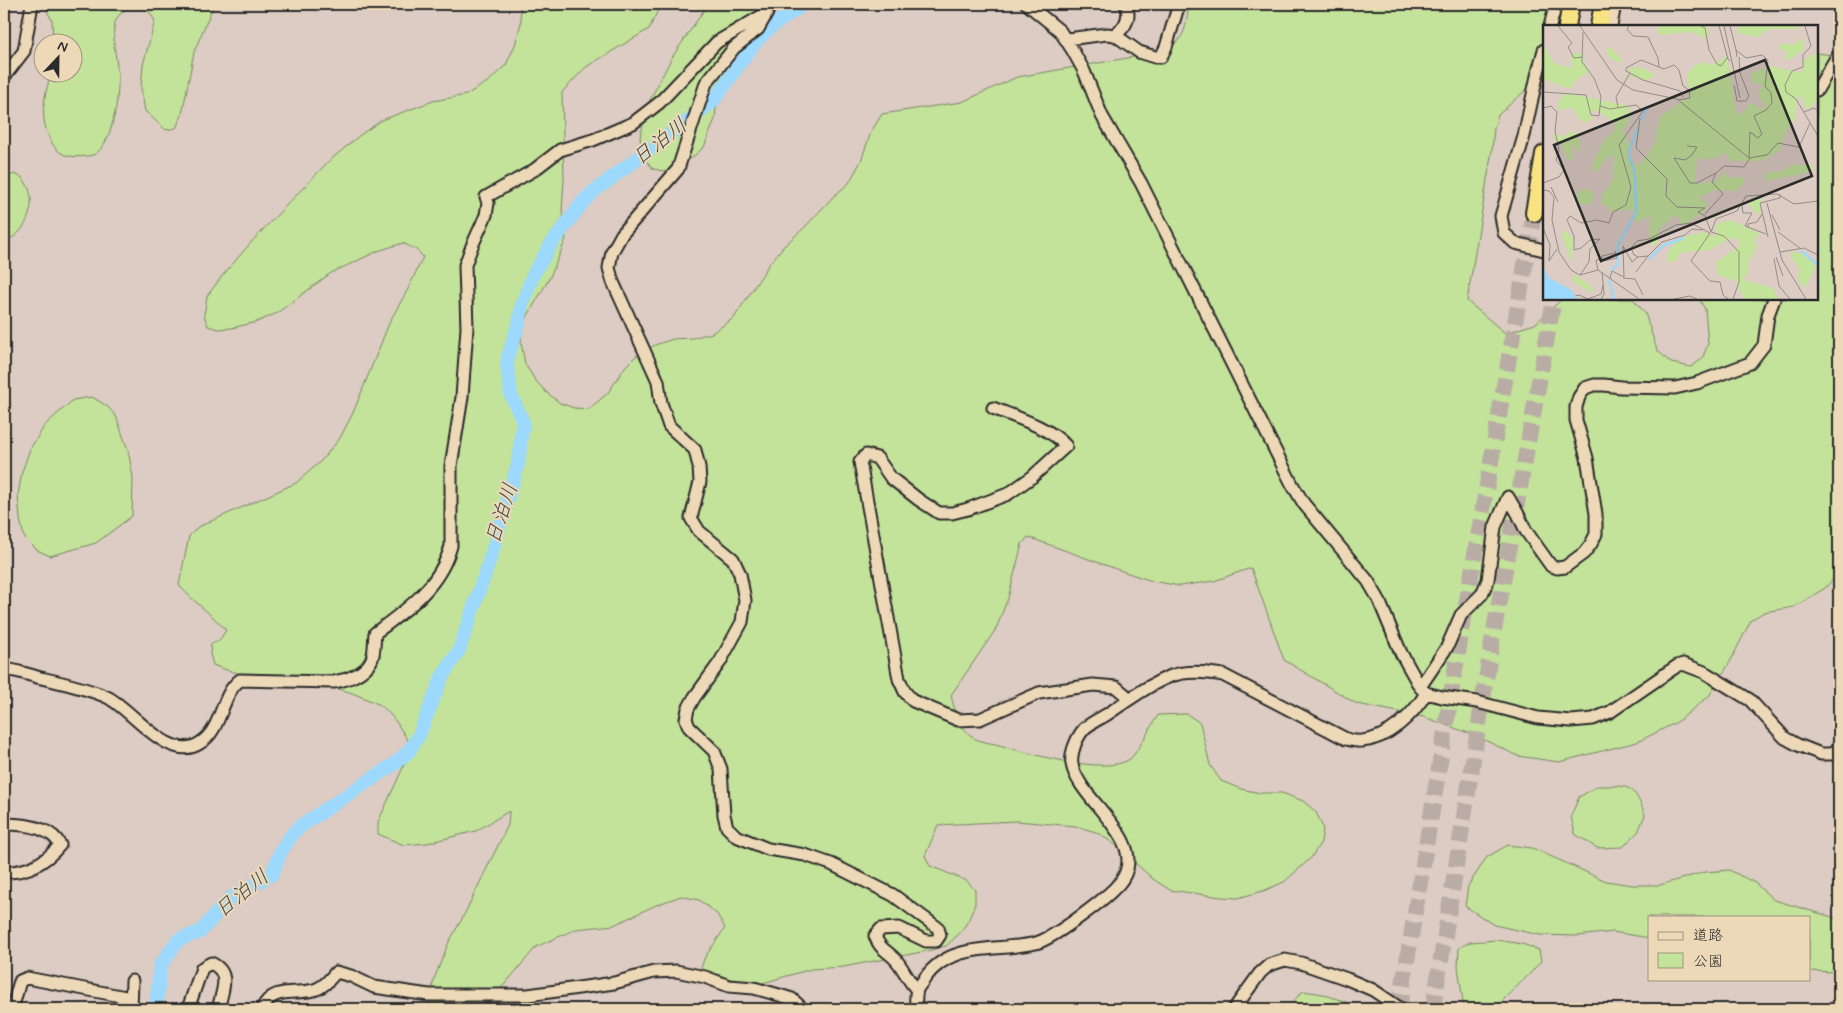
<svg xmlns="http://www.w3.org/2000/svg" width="1843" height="1013" viewBox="0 0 1843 1013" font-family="Mynerve,'Klee One',sans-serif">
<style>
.green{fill:#c3e29a;stroke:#778662}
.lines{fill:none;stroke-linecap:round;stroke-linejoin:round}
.river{stroke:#9cd9fd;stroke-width:14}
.highway-tunnel{stroke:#b9aca5;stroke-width:16;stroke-dasharray:16 8;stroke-linecap:butt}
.minor-casing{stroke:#2b2b2b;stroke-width:15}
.highway-casing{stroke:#2b2b2b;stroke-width:20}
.minor{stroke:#edd9b7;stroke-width:11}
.highway{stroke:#f8e281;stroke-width:16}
.labels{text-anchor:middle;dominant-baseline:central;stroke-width:4;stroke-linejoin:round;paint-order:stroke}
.water-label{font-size:21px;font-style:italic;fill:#3c454a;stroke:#edd9b7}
.inset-river{fill:none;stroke:#9cd9fd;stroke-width:2.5}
.inset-road{fill:none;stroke:#958c86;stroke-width:1}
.view{fill:#2b2b2b;fill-opacity:0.15;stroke:#2b2b2b;stroke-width:2.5}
.inset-edge{fill:none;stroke:#2b2b2b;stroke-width:2.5}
</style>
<rect width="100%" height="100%" fill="#dcccc3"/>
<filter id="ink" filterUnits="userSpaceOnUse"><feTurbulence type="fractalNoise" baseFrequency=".02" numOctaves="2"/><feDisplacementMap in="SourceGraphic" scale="10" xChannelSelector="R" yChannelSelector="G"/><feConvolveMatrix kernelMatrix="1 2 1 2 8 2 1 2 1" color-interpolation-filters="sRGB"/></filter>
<g filter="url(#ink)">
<!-- green -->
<path class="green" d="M43,4H214L194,52L182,115L176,128L166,130L145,111L141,88L143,65L155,21C153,18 151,13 148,11C134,1 116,11 114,27C112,42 117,60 118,76C119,96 113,143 95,154C90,157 75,157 69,156C56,154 49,140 46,129C40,110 46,91 51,73L72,72V42H53L52,20Z
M520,4H661L649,29L586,67L562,92L564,180L562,210L566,239L550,277L523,324L521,342L525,364L535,380L547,393L560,403L574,408L589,409L608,393L625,367L636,356L655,345L673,339L692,338L712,333L734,318L770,263L783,247L806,226L833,197L849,183L861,161L871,132L882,114L962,102L1017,77L1151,54C1184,45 1185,35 1189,4H1563L1558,26H1544V71L1538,79L1498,115L1494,128L1492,150L1467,301L1505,333L1535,324L1562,299H1633L1645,313L1657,350L1671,363L1691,367L1702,359L1708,344L1705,309L1699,299H1817V53L1839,56V573L1825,588L1794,607L1764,612L1751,620L1730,662L1709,696L1677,722L1637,742L1559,762L1518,756L1474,735L1424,717L1357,704L1284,660L1251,568L1214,581L1180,586L1152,581L1116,569L1028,537L1022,544L1008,598L996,629L951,695C954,710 960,729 974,738C980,742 992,743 999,745C1027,753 1106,776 1130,759C1135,756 1153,723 1158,715L1187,714L1200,723L1210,765L1221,781L1241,789L1260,793H1282L1303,801L1316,812L1323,828L1321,842L1311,858L1284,882L1263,891L1238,898L1221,897L1170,890L1153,879L1113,843L1096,832L1075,826L1016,821L938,825L925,856L930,866L967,881L975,890V904L969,919L961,932L946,946L927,951L843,967L811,969L742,989L699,973L705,957L725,928L717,914L699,900L681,896L656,905L614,925L576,929L536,947L506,983L491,997L486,1009H428L434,979L448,944L464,915L508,825L509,811L476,831L427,843L404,845L378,834V822L412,748C403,733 394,715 380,705C375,702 368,700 362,697C315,676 261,685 213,665L210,654L211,644L219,641L226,630C211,613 193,602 179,585L189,536L198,527L296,483L321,461L340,438L353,413L390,321L408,289L423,257L418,251L403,243L378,251L331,273L277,313L257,322L232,328L218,329L208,326L204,315L207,296L223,275L255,238L328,162L360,135L382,120L433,101L466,95L489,81L506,65L515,45L521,23Z
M708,4H758L760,12L725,71L717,95L715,119L704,147L688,161L669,172L653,169L643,156L640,137L650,100L671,59Z
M14,174L23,178C25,182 29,187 30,192C35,211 23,237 4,241V179Z
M92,397L107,406L116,416L128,450L133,478L132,516L96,543L50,556L37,550L24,537L20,519L18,495L22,472L30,449L45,425L73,400Z
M1598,786C1630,786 1633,783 1645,815L1638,832L1623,847L1597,848L1575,834L1571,816L1579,797Z
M1508,845L1532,848L1606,881L1632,885H1660L1705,872L1729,870L1755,883L1774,900L1839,919V972L1809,971V917H1649V938L1613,932L1577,936L1540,935L1494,925L1465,906L1468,886L1487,857Z
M1497,940L1522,944L1539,950L1541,961C1527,979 1509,992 1495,1009H1464L1458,966L1459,948L1470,942Z
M1303,991L1323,994L1365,1009H1288L1290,1005Z"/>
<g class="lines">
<!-- river -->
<path class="river" d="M156,1009L160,966L178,940L200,932L229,899L272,874L281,851L293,833L302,825L396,763L409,751L419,735L442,677L459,650L489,562L518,464L523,422L511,395L507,366L508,356L519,323L522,304L534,273L552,243L583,202L593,192L710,104C729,83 741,57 761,36C773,24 790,14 804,4"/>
<!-- highway-tunnel -->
<path class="highway-tunnel" d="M1399,1009L1461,635L1534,213
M1433,1009L1493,636L1554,299"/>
<!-- minor casing -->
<g class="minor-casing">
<path id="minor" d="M769,4L767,13L758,29L734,48L706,83L678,169L622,234L612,252L609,268L613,282L658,381L661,403L669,426L695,450L699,467L700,482L691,518L699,531L733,559L740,574L745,600L742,622L720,662L694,698L688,709L686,719L689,727L714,751L721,769L724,815L727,827L736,836L768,849L805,855L831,864L893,895L938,928L940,935L936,941H926L899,928L881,929L875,936C880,950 887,950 896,960C904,969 908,981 917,990
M1027,4L1060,31L1073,51L1084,71L1102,116L1141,183L1292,484L1304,504L1368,581L1378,598L1401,653L1420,687L1426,693L1442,697L1477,702L1538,718L1571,721L1593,719L1610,712L1677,666L1683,664L1704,672L1750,700L1785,738L1798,745L1821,754H1833L1839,746
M1550,26L1556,4
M1611,26L1615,4
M1115,35C1126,27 1131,17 1126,4
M1067,39L1107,34L1115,35L1139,52L1155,57H1161L1166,47L1179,4
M1544,50L1537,76L1524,136L1501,216L1504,233L1515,243L1544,250
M4,77L24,51L32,4
M1817,90L1839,53
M993,408C1015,417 1051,428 1066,446L1032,477L1008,494L968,509L952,513H939L919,500L891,478L877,458L866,455L860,462L899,679L905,692L913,701L958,720L980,719L1039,693L1093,685L1116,687L1129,698
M4,669C16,670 29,675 41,678C63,683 86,688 107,697C132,709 169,764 200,743C223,729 220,695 240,680L334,682C347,680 364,674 371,661C375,654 374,641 375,633C408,609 440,586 451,546V466L462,397L467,328L465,265L472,246L486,215L488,203L486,197L534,170L560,150L593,140L633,123L659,103L717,42L765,14
M1420,687L1447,647L1461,615L1482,594L1488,580L1495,527L1508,497L1518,514L1526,531L1551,566L1557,568L1565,567L1584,553L1591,544L1596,534V514L1587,458L1576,420V407L1579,397L1585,388L1594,385H1604L1621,387L1675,388L1697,383L1750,363L1764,345L1768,315L1774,299
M4,824C22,824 51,826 60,845C45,863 27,873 4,872
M12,1009L20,981L27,978L131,998
M131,1009L132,981
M188,1009L202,968L211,963C232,973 222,991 218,1009
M262,1009C272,986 295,995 314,990C324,987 329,980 336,972L351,976L374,987L429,995H528L614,983L654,972L676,971L705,977L729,986L754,988L779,995L792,999L803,1009
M916,1009C916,1004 915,996 917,990C918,986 923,982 925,978C951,941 998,952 1036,943C1054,938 1114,894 1123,878C1147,838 1078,800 1072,764C1070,753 1077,737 1084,729C1090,723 1099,719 1106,715C1127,701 1148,685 1171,676C1187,670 1207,672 1223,675L1346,739C1351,740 1357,742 1362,741C1388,739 1414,714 1426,693
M1234,1009L1260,973L1269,965L1285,960L1301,963L1347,979L1373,990L1401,1009"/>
</g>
<!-- highway casing -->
<g class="highway-casing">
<path id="highway" d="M1567,26L1571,4
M1599,26L1603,4
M1534,213L1544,154"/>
</g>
<!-- minor -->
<use href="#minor" class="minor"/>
<!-- highway -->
<use href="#highway" class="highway"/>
</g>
</g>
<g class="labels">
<!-- water labels -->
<g class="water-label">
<text transform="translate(660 142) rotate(-38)">日泊川</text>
<text transform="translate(502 514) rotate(-72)">日泊川</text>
<text transform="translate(242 894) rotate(-39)">日泊川</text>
</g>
</g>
<!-- overview -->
<g transform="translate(1543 25)">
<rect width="275" height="275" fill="#dcccc3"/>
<path d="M116,1H164L166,10L163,13L146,7L119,10L114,7ZM203,1H257L253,4H226L215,12L194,8V2ZM258,13L261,15L260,25L248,34H243V25L235,24L238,19H252ZM0,19L11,38L23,42H30L27,34L30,28H38L45,47L33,55L27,64L0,54ZM68,23L78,33V38L66,32L63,24ZM275,27V79L271,77L269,82L262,84L259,72H254L252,93L241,110L237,125L220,136H189L181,127L173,133L154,134L152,156L155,159L174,156L180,147L187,153L199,152L201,158L193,166L173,165L157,171L158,176L164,177L163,185L142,199H136L137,193L131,191L116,204L114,219L108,220L107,216V190L93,198L90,185L66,186V182L59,179L58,171L70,155L71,130L66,131L53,147L48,144L59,119L72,104L71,97L54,85L46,88L50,94L40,98L29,83L15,85L16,75L24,68L86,81L87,93L80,105L87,121V135L96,140L110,123L117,92L147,71L144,50L151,41L161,37L169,40L184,31L193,87L199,89L207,78L219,84L223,82L215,70L220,58L210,59L208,48L227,41L259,48L261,35ZM95,42L109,47L111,52L103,55L87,51V44ZM29,106L35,109L37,127L33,126L27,115L30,132L25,135L18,120L10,114V108L21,112ZM249,140H268L272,143L259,149L221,156L223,147L239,146ZM34 172a8 8 0 1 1 16 0a8 8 0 1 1-16 0ZM209,173L220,174L217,187L213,189L205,178ZM183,196H191L217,209L211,215L214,222L204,239L206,246L200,255L230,263L235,274H201L193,256L175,250L173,237L196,221L197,217L194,213L186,214L167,225L139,227L131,237H125V227L136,213L160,207L173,212V200ZM22,205L30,214L29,240L20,213L19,207ZM248,227L264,230L273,242L263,261L260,262L254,252L257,244L247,231ZM32,250L49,261L50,268L32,258L29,252Z" fill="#c3e29a"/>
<path d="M0,240L6,253L28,265L34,274H0Z" fill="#9cd9fd"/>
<path class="inset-river" d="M98,96L105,81M258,226L275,240M106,234L121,220L141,213M68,246L75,239V220L93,187L92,149L85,127L96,101M66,254L71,274"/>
<path class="inset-road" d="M15,1L29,18L25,22L31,33L39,32M37,1L74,55L90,65L134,74L206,133L224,130L235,118L256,122L267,98M86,1L84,4L90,11L105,12L115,33L116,42M158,1L162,3L166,25L174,39L178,41L184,33L187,36M176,1L185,34M181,1L197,73M187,1L193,25M262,1L268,21L260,30V42L249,46L242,60L243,67L253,74L275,111M194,32L193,25L203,33L219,30L225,35L222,61L228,68L229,78L223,85L211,91L219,109L215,113L207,107L206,133M191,60L194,76H203L206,71L197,48L196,32M0,67L43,70L48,90L56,91L58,71L51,53L39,37L40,7M135,75L147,73L146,65L140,61L136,45L131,40L121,44L98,35L83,43V46L100,55L137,66L140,72M57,81L67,84L93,80L100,86M75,82L73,72L87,48M0,83L8,81L14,87L12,106L16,125L13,135L21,145L16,152L0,158M261,87L271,83L275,86M97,93L93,123L124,154L123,171L134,182L162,183L155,187L162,191L168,207L181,211L196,227V257L190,274M144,121L154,122L149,130L142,135L131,133L147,158H154L173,148M8,162L15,177M0,165L6,166L11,172L9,195L16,227L28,245L37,250L55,245L96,274M224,178L239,235L263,274M199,180L200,188H209L202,201L223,209M162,189L180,169L169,157L173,148L181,141L201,142L207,133M229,190L237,205M205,202V199L214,197L219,189M0,203L7,220L6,236L14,224M168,207L173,194L194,186L203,171L234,169L251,179L275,176M235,207L258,224M225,212L217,178L237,173V169M72,226L74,233L59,236V231L72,228M237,227L261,223L275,230M105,231L119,217L142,210L149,204L160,205M233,232L240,251M231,234L236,261L247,274M55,245L53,235L59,234M93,247L105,231L95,232M37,250L46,237L47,224L57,214L47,215L38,223L31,225V211L24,195L27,191L38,198L54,195L66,198L70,187L83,180L88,162L76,120L100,86M67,253L69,246L81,252L80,221L89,237L95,232L91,230L88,223L94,216L106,214L133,200L148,198L167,208L148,236L167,256L177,257L180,270L185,274M80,253L92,254L100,270M32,271L36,270L45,274L58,269L60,260M58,274L61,269L59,247M131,274L147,271L154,274"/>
<path class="view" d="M222,35L269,151L58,236L11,120Z"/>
<rect width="275" height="275" class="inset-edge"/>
</g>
<!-- margin -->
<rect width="1843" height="1013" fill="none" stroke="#edd9b7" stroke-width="20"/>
<rect x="10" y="10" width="1823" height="993" fill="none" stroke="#2b2b2b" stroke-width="2" filter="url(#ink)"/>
<!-- legend -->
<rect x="1648" y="916" width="162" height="65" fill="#edd9b7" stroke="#9f937f"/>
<rect x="1658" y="932" width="25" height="8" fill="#edd9b7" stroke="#9f937f"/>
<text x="1693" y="940" font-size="15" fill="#2b2b2b">道路</text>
<rect x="1658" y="953" width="25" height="15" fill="#c3e29a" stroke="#9f937f"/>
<text x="1693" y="966" font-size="15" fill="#2b2b2b">公園</text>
<!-- north arrow -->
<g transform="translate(58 58) rotate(22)"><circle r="24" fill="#edd9b7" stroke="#9f937f"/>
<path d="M0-4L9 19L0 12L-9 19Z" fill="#2b2b2b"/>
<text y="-8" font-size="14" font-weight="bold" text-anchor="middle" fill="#2b2b2b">N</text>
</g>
</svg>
